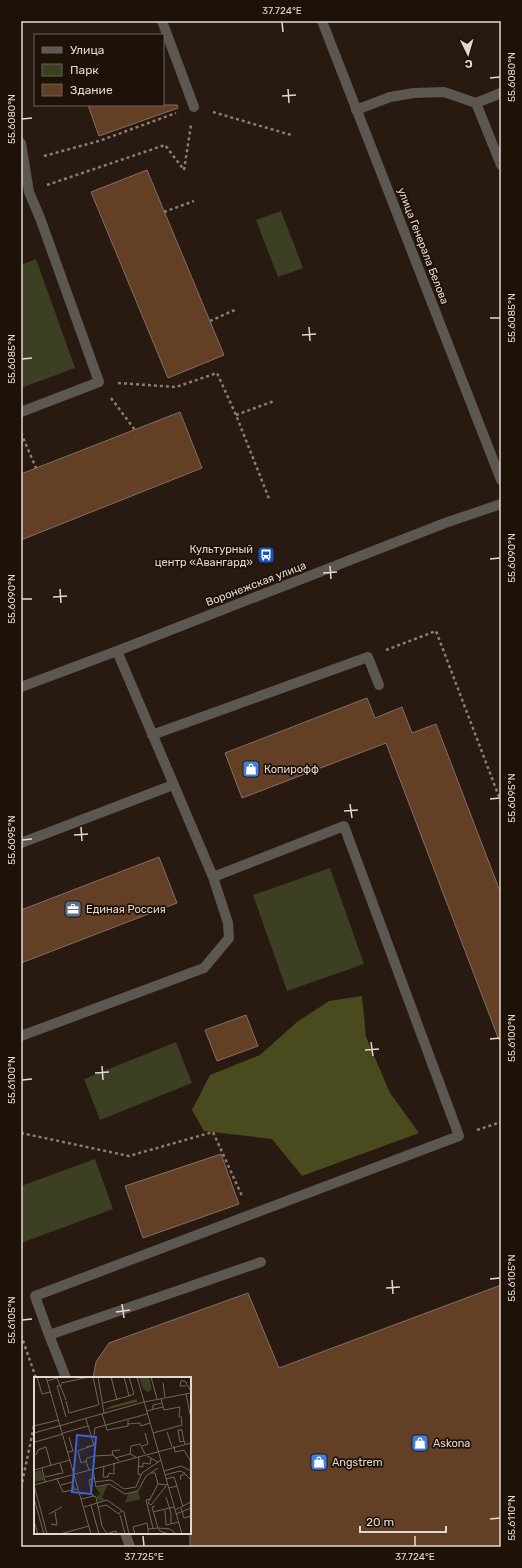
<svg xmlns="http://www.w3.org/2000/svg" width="522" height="1568" viewBox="0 0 522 1568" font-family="Rubik,sans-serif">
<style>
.green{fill:#3d3f22}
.forest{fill:#494b1f}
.building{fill:#633f25;stroke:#817064}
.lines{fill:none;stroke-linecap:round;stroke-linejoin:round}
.path{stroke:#897d75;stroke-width:2.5;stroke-dasharray:3 3;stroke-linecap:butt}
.service{stroke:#5d5751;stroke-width:10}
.tertiary{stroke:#5d5751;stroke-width:10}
.ticks{fill:none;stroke:#e2d8d2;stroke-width:1.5}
.labels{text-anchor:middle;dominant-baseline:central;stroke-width:3.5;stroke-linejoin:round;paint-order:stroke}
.street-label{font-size:11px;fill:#e2d8d2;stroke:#1e1108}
.poi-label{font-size:11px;fill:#e2d8d2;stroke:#1e1108;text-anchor:start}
.inset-road{fill:none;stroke:#72665e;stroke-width:1}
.view{fill:#3b63d7;fill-opacity:0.15;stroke:#3b63d7;stroke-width:2}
.inset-edge{fill:none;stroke:#e2d8d2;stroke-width:2}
.neatline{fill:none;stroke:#e2d8d2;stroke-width:1.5}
.ticks-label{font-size:10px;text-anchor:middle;fill:#e2d8d2}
</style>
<rect width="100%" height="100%" fill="#281a10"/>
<!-- green -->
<path class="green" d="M281,211L303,268L278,277L256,220Z
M36,259L75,368L21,388V265Z
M330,868L364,964L287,991L253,895Z
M176,1042L192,1083L100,1120L84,1079Z
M95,1159L113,1209L21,1243V1186Z"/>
<!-- forest -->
<path class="forest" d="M362,996L366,1037L390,1093L419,1133L302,1176L272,1139L204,1131L192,1110L210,1075L260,1055L297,1022L329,1001Z"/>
<!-- building -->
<path class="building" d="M88,105H177L178,108L99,136Z
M147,170L224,355L168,378L91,192Z
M180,412L202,468L21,540V474Z
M367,698L375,718L402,707L412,733L436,724L501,894V1040H499L386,743L242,798L225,753Z
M159,857L177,903L21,963V910Z
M246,1015L258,1046L217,1061L205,1030Z
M221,1154L239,1204L143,1238L125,1186Z
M501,1285V1547H190V1378H93L96,1362L109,1343L248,1293L279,1368Z"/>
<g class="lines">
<!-- path -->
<path class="path" d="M213,112L291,135
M44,156L99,141L176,113
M184,170L191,125
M47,185L165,145L184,170
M164,212L194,201
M210,321L237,309
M118,383L176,387L217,373L236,415L270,501
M111,398L135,430
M236,415L274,401
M21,433L36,468
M386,650L436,631L501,802
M477,1130L501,1122
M21,1133L129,1156L213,1132L242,1196
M21,1335L36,1378
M21,1488L35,1421"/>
<!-- service -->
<path class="service" d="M162,21L194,107
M476,103L501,165
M356,110L390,97L414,93L444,92L476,103L501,93
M21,143L29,192L40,218L99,382L21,412
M152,735L368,657L379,685
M21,843L173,785
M21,1036L204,968L229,938L228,923L213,877
M49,1335L35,1296L459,1136L344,826L213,877L117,651
M66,1378L49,1335L261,1262
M125,1533L130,1547"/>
<!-- tertiary -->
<path class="tertiary" d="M322,21L501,480
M21,687L117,651L445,523L501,504"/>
</g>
<!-- ticks -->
<path class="ticks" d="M282,22L283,32M490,78L500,77M288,89L289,103M282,96L296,95M22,119L32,118M490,318H500M309,327L310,341M302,335L316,334M22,359L32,358M490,559L500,558M330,566L331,579M323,573L337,572M60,589L61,603M53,597L67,596M22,599H32M490,799L500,798M350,804L352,818M344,811L358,810M81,827L82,841M74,835L88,834M22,840L32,839M490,1039L500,1038M371,1042L373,1056M365,1050L379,1049M102,1066L103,1080M95,1073L109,1072M22,1080L32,1079M490,1279L500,1278M392,1280L393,1294M386,1288L400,1287M122,1304L124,1318M116,1312L130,1310M22,1320L32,1319M490,1519L500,1518M143,1536L144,1546M415,1536V1546"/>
<!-- icons -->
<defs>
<g id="bus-square" transform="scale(0.9)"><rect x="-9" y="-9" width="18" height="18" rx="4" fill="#1a4fb4" stroke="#1e1108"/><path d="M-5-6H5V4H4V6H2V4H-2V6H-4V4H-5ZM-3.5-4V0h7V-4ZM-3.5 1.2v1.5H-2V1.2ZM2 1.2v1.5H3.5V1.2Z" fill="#fff"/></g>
<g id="shop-square" transform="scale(0.9)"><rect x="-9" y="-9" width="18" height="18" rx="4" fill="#3f7fe0" stroke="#1e1108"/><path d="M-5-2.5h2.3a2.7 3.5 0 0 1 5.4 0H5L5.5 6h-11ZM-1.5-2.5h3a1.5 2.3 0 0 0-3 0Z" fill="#fff"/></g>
<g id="office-square" transform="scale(0.9)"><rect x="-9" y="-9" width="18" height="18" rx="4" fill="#5c6f8a" stroke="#1e1108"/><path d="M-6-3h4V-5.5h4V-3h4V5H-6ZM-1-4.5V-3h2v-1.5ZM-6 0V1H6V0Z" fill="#fff"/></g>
</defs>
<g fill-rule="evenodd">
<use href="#bus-square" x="266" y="555"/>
<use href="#shop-square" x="251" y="769"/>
<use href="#office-square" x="73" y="909"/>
<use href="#shop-square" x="420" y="1443"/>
<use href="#shop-square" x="319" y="1462"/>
</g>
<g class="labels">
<!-- street labels -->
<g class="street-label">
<text transform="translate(423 246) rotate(69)">улица Генерала Белова</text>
<text transform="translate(256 584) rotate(-21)">Воронежская улица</text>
</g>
<!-- poi labels -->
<g class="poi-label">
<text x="253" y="549" text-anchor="end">Культурный<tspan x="253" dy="13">центр «Авангард»</tspan></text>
<text x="264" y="769">Копирофф</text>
<text x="86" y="909">Единая Россия</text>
<text x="433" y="1443">Askona</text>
<text x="332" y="1462">Angstrem</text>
</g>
</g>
<!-- overview -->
<g transform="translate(34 1377)">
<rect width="157" height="157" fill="#281a10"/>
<path d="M105,0H115L118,12L114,15L109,12ZM7,93L10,103L0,105V95ZM74,108L68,120L71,123L64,124L63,120L65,117L68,119L62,111ZM104,114L106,122L91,126L94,117Z" fill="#3d3f22"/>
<path d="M103,22V25L70,33L78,29Z" fill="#494b1f"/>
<path class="inset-road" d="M3,0L8,17L16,15M12,0L57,157M59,0L65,28M64,0L70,36M77,0L83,23M95,0L100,17L95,19M103,0L148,157M117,0L123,22M23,1L32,23M13,4L26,0M27,6L55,0M129,6L131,20M28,8L23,9L32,40M152,9H146L147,4H151L157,14M152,17L157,42M127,22L130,33L146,30L145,40M32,24L35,36L64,28M69,26L95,19L90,0M119,32V28L128,26M112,34L129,30M68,37L73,53L94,49V43M94,47L106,46L107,49L116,46M0,49L24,43M133,55L138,70M0,56L110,25L157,16M29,56L54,49M119,56L148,48L147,39M60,58L61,51L113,37M150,64L146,65L144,53H148L149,60L150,64L151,67M1,65L29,57M108,69L114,67L111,56M140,69L141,75L150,73L157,85M52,70L60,68L52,42M34,75L39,74L35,60M2,78L4,73L12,70L17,89M79,78L78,74L86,73M105,79L104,97L107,98M113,79L124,85M102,80L96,77L97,69L106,67L111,77M81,81L96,77M52,84L53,81L60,79L79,78L85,84M70,89L69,100H74L75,96L80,97V86M104,89L109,90V86L116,87L117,82M8,91L11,105M59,92L61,105L77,103L90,112L102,110L108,96L127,83M0,93L36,83M55,93L52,84L47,86L44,74L60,68M130,94L147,89L157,94M117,96H121L124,107M23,97L29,96L26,86M131,98L146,94L151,96M11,100L24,97M61,101L55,103L58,118L62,120L68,149L73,157M23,102L29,115L44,112M132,102L140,100L143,109L135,111M147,103L146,99L151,97L157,103M61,105L62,110L75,107L91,117L104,114L112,99L124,91M0,108L157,66M0,108L13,157M27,108L38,105L40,112M132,109L117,128L114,126L124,107L134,108M143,109L149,130M132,120L137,136V146M0,121L10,157M47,122L60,119M117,122L112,123L119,151M57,128L65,157M50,130L73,123L90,135L95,157M64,130L72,128L85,137L87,134M147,131L150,141L157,139M131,133L132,148L145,145M141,133L157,125M119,135L140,130M15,137L28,130M142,137L157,131M86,138L91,157M0,144L4,157M17,147L23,148L21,135M26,157L55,149M72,157L82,154L83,157M101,157L99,150L113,146L114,152M114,157V152L124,151L118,130L121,129M135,157L126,154L124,151L136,152L142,157"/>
<path class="view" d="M43,58L62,60L57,117L38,115Z"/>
<rect width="157" height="157" class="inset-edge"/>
</g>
<!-- border -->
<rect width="522" height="1568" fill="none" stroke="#1e1108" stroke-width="44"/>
<!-- legend -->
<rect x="34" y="34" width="130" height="72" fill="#1e1108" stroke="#6c6159"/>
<rect x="42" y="47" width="20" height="6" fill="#5d5751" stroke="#6c6159"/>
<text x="70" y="54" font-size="12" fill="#e2d8d2">Улица</text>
<rect x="42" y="64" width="20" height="12" fill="#3d3f22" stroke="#6c6159"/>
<text x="70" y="74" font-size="12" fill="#e2d8d2">Парк</text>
<rect x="42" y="84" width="20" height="12" fill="#633f25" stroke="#6c6159"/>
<text x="70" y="94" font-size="12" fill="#e2d8d2">Здание</text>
<!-- north arrow -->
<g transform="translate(468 54) rotate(175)" stroke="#1e1108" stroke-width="3" paint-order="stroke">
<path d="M0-3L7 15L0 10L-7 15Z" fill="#e2d8d2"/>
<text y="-6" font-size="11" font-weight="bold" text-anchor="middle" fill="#e2d8d2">С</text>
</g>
<!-- scale -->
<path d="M360 1526v6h86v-6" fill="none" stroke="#e2d8d2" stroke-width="2"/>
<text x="366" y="1526" font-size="12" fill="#e2d8d2" stroke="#1e1108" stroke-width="3" paint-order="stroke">20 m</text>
<rect x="22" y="22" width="478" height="1524" class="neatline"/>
<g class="ticks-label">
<text x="282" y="14">37.724°E</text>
<text transform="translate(511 77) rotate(-90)" y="4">55.6080°N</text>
<text transform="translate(11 119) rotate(-90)" y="4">55.6080°N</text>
<text transform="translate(511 318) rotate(-90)" y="4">55.6085°N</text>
<text transform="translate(11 359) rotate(-90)" y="4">55.6085°N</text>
<text transform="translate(511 558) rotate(-90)" y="4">55.6090°N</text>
<text transform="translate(11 599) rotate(-90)" y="4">55.6090°N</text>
<text transform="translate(511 798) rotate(-90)" y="4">55.6095°N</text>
<text transform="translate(11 840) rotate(-90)" y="4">55.6095°N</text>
<text transform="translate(511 1038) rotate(-90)" y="4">55.6100°N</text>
<text transform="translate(11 1080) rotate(-90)" y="4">55.6100°N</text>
<text transform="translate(511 1278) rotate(-90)" y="4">55.6105°N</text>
<text transform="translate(11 1320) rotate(-90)" y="4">55.6105°N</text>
<text transform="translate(511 1518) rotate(-90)" y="4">55.6110°N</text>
<text x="144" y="1560">37.725°E</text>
<text x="415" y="1560">37.724°E</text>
</g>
</svg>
